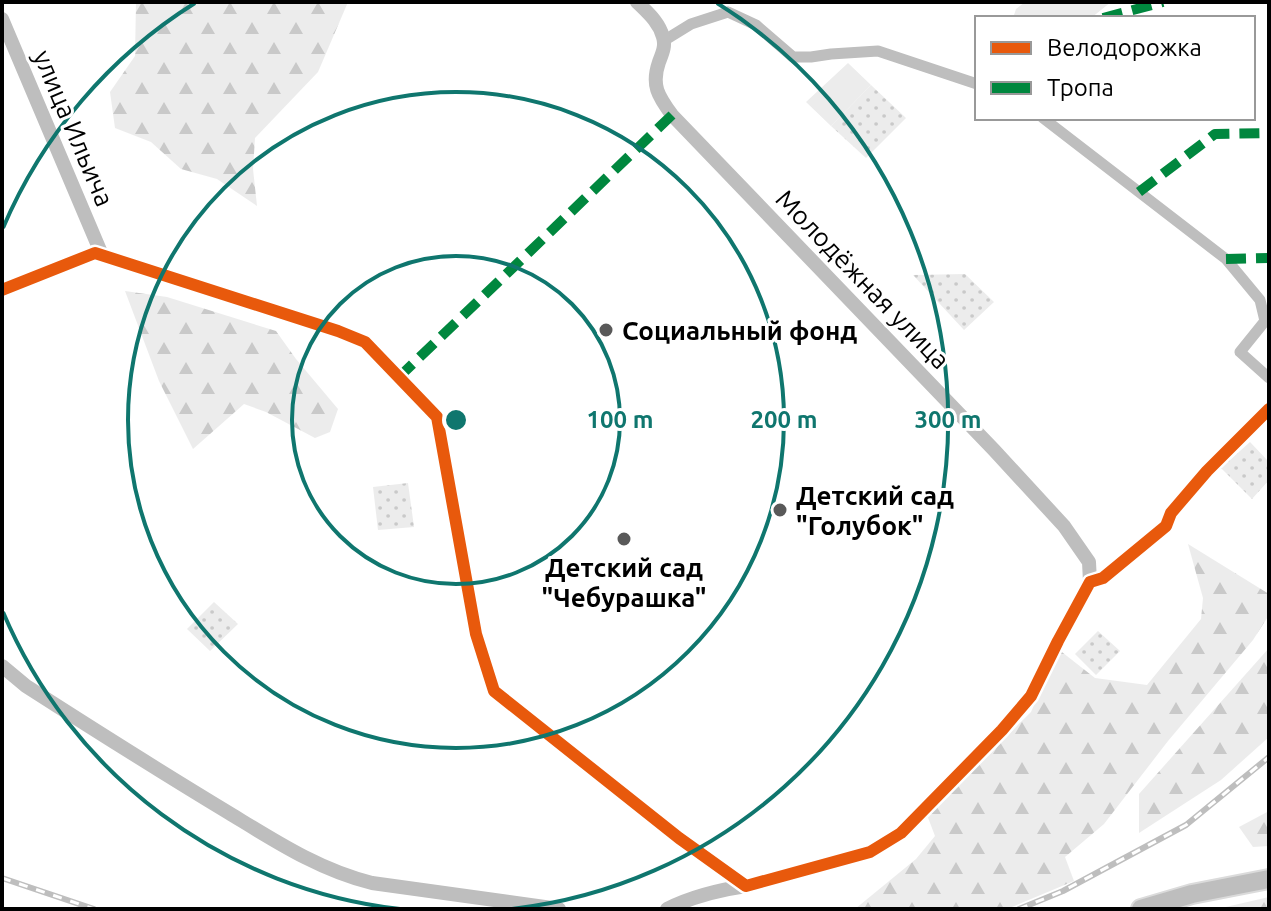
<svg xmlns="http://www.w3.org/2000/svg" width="1271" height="911" viewBox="0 0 1271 911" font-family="Ubuntu,sans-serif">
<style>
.forest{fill:url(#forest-firs)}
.park{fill:url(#park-dots)}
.garden{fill:#ececec}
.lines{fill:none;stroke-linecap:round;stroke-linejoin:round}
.primary-casing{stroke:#dbdbdb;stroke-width:22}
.minor{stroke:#bebebe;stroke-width:11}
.tertiary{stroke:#bebebe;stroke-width:14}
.primary{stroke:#bebebe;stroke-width:18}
.rail-casing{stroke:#bebebe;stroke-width:6}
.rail{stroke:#fff;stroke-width:3;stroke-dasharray:9;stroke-linecap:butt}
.quiet{stroke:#00873e;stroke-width:10;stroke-dasharray:20 10;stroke-linecap:butt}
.cycleway-casing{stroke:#fff;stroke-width:17}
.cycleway{stroke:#e8590c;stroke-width:12}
.ring{fill:none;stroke:#0f766e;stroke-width:4}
.poi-dot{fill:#595959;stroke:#fff;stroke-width:3}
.labels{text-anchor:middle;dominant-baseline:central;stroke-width:6;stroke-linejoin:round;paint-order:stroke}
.street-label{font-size:26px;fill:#000;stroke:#fff}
.poi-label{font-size:26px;font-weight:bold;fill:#000;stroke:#fff;text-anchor:start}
.centre{fill:#0f766e;stroke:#fff;stroke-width:4}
.ring-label{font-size:24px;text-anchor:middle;font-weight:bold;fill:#0f766e;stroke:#fff;stroke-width:6;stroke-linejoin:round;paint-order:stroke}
</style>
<defs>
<pattern id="forest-firs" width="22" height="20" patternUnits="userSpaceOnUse" patternTransform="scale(2)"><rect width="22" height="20" fill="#ececec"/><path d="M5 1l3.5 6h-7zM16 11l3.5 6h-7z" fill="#c9c9c9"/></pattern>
<pattern id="park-dots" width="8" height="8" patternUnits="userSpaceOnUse" patternTransform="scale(2)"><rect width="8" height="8" fill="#ececec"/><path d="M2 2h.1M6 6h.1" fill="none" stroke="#c9c9c9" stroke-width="1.8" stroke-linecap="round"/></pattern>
</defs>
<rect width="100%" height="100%" fill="#fff"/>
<!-- forest -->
<path class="forest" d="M136,2H348L318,72L255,138L253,169L257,206L217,179L181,169L151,142L115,128L110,92L135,56Z
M125,291L167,297L276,331L296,359L338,409L330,432L315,438L266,412L244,404L193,449L159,381Z
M1188,544L1269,594V615L1253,640L1168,741L1104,824L1065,857L1074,881L1007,909H855L916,859L935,836L927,815L1031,712L1058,649L1095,678L1147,685L1201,619L1203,598Z
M1269,648V737L1221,780L1139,833V794Z
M1269,811V846L1253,847L1239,827Z
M1269,897V909H1217Z"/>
<!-- park -->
<path class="park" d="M871,85L906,118L866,158L831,126Z
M965,274L994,302L964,330L913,275Z
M1250,442L1269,462V480L1252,499L1221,468Z
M408,483L414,527L378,530L373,487Z
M214,602L238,624L210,651L187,629Z
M1098,631L1120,651L1096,675L1075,654Z"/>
<!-- garden -->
<path class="garden" d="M1025,2H1111L1091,18H1013L1016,9Z
M848,63L871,85L831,126L806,102Z"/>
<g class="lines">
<!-- primary casing -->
<g class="primary-casing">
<path id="primary" d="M1141,909L1192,894L1269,879"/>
</g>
<!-- minor -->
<path class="minor" d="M728,12L756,25L793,57H811L831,54L878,51L977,84
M665,40L691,24L728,12
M1043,118L1226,259L1260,300L1265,321L1240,352L1269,378
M2,290L95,253L102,255
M1090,582L1103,578L1166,526L1171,513L1207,471L1269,409"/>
<!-- tertiary -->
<path class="tertiary" d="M2,19L102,255L338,331L365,342L437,417L476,634L494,691L679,838L746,886L870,852L901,833L1002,730L1031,696L1058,641L1090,582L1089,562L1064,526L994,450L672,115C658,96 651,85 659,62C662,54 666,46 663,37C659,22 648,13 637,2
M2,666L26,686C93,729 161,772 229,813C275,841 319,870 372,883L559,909
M667,909C693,896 718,890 746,886"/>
<!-- primary -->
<use href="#primary" class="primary"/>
<!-- rail casing -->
<g class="rail-casing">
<path id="rail" d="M2,878L94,909
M1019,909L1063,891L1186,825L1269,757"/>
</g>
<!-- rail -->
<use href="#rail" class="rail"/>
<!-- quiet -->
<path class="quiet" d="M1103,18L1163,2
M1139,192L1215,134L1269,133
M1226,259L1269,258
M398,378L672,115"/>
<!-- cycleway casing -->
<g class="cycleway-casing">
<path id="cycleway" d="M2,290L95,253L338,331L365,342L437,417L476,634L494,691L679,838L746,886L870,852L901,833L1002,730L1031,696L1058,641L1090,582L1103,578L1166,526L1171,513L1207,471L1269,409"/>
</g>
<!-- cycleway -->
<use href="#cycleway" class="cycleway"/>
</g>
<!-- distance rings -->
<g class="ring">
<circle cx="456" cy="420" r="164"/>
<circle cx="456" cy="420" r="328"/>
<path d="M400 909A492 492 0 0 1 3 612M3 228A492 492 0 0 1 195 3M717 3A492 492 0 0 1 512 909"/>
</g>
<!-- markers -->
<g class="poi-dot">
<circle cx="606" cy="330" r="8"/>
<circle cx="780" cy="510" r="8"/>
<circle cx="624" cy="539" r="8"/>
</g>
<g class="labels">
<!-- street labels -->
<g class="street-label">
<text transform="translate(74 128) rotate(67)">улица Ильича</text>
<text transform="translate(863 279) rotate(46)">Молодёжная улица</text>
</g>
<!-- poi labels -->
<g class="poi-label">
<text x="622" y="330">Социальный фонд</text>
<text x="796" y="495">Детский сад<tspan x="796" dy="30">"Голубок"</tspan></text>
<text x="624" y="567" text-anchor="middle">Детский сад<tspan x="624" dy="30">"Чебурашка"</tspan></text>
</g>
</g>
<circle cx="456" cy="420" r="12" class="centre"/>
<g class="ring-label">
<text x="620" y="428">100 m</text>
<text x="784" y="428">200 m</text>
<text x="948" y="428">300 m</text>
</g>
<!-- border -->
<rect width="1271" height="911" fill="none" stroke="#000000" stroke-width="8"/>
<!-- legend -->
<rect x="975" y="16" width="280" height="104" fill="#ffffff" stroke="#999999" stroke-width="2"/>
<rect x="991" y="42" width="40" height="12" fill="#e8590c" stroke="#999999" stroke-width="2"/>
<text x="1047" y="56" font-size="24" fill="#000000">Велодорожка</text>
<rect x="991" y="82" width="40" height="12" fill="#00873e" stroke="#999999" stroke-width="2"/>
<text x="1047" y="96" font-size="24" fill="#000000">Тропа</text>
</svg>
